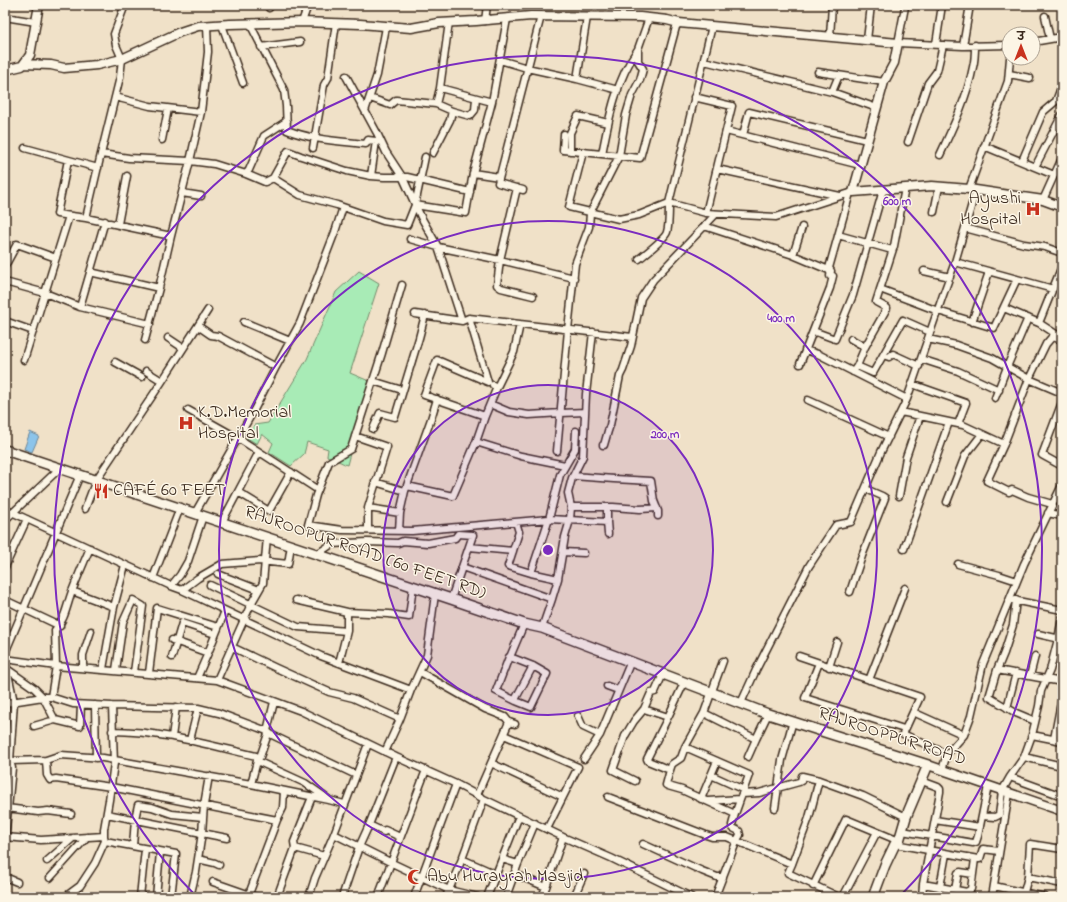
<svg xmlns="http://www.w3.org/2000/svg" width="1067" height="902" viewBox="0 0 1067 902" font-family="'Indie Flower','Playpen Sans Deva',sans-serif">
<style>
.green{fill:#a8ebb6;stroke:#728a6a}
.water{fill:#8cc4ea;stroke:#6c8698}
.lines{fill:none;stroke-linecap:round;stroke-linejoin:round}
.minor-casing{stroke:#3b2a1e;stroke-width:9}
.tertiary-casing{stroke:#3b2a1e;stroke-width:11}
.secondary-casing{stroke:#3b2a1e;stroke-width:12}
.minor{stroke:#fcf5e5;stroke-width:6}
.tertiary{stroke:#fcf5e5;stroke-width:8}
.secondary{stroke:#fcf5e5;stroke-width:9}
.ring{fill:none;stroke:#7b2cbf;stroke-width:2}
.labels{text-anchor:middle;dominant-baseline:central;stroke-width:3;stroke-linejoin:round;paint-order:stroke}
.poi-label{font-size:18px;fill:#3b2a1e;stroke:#fcf5e5;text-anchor:start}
.street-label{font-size:18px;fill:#3b2a1e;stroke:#fcf5e5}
.centre{fill:#7b2cbf;stroke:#fcf5e5;stroke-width:2}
.ring-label{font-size:12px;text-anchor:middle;font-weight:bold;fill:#7b2cbf;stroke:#fcf5e5;stroke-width:3;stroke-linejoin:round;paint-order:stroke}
</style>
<rect width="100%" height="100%" fill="#f0e1c8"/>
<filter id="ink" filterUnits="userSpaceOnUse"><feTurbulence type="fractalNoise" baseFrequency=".025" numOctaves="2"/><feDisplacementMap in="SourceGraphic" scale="8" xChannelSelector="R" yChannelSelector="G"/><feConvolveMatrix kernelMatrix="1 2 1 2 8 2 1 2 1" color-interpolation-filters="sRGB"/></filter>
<g filter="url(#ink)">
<!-- green -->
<path class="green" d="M359,271L379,283L350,373L369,381L347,465L327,456L328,449L307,442L304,454L291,466L269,452L273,443L262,434L257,444L247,438L254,425L268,423L307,359L336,292Z"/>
<!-- water -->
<path class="water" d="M30,432L39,436L32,452L24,449Z"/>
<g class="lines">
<!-- minor casing -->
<g class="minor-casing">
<path id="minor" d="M905,7L898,43L963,46L1009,45
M269,8L270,5
M1045,16L1050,39
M5,17L36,22
M485,21L487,5
M302,22L308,5
M250,24L284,90L286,106L287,130C312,140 340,141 366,144L368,140L376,141L371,176
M222,25L243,83
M712,26L669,203L706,213L776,217L853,192
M830,37L832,5
M867,40L871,5
M1033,42L1062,37
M936,44L942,5
M963,46L970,5
M261,47L300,42
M500,60L527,68L577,79L587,17
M704,61L832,92L877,108
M818,72L884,82
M1009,74L1030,78
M346,76L377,133L386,152L403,178L421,217L438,247L462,321
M577,79L618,90
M440,88L449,22
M832,92L839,75
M115,97L150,106L201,112
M694,97L732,106L706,213
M370,98L390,105L396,100L436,104L440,88L492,102L507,19
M436,104L452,111L470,116L475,110L476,98
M365,111L377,75L386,27
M726,131L860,165
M564,134L563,150L640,158L669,53L676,27L679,23
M743,135L749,112L867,140
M162,140L168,109
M908,142L928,83L937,71L943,45
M984,146L1054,175
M25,148L98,168
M313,148L324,85L328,78L336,23
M570,151V133L578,116L608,123
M583,152L569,207L619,219L639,215L669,203C669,210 669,226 667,232C666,238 645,254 639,259
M433,153L450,120L452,111
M101,154L129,158L190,161L214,164L246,174L265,182L273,178L288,151L301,156L347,171L371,176L384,177H407L470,192
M602,154C609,118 616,80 638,49
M940,155C953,127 967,98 973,67C975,60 975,52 975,45
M68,160L57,214L86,218L171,236
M1022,161L1043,112L1056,101L1062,85
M1035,167L1062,115
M717,169L840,196
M473,173L492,102
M246,174L249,170L264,136L287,121
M273,178L300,195L337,205L383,221L407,225L415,205L425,157
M517,188L500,260L497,285L501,288L533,296
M969,189L1008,81L1010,58
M523,190L498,183L541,16
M182,193L201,196
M1043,200L1062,158
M415,205L466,213L473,173L499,177
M934,212L939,187
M86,218L101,154L120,77L122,59L116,45L114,34L125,5
M118,224L127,176
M704,226L793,255L831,271L829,268L850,193
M965,228L1024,244L1045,247L1062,253
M838,235L892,250
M410,239L438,247L500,260L574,278
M793,255L802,227
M955,262L1053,289
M5,266L17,244L56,258
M924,271L950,277
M90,272L159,288
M5,282L45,293L80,307L150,324
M402,285L382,353L351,449L329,462L316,495L308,525L342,530L412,531L549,519L607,522
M880,289L938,311L994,328L1017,279
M80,307L105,221
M1004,308L1039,323L1059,336
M415,314L462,321L469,318L632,337
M469,318L488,382L437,360L424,395L485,416L497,387
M5,321L33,331
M244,322L290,341
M972,322L989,272
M1039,323L1062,266
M198,326L211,335L218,336L276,367
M813,333L816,332L835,339L853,295L883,190
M168,338L183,348
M851,339L865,347
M928,339L956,345L992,358L1029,379L1062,393
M145,340L159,288L171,236L190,161L201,112L208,52L207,25
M805,350L818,354L907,399
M883,355L889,357L893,354L919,366
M921,359L958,371L999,390
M24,360L69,216
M115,362L142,377
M800,364L830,288L833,276H830L831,271
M857,366L873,373L903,320L930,332
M146,371L162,381
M853,372L857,366L865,347L887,308L876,302L894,246L905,188
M373,381L402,390
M912,384L966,403L958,424
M493,385L497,387L514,352L520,324
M995,398L1007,367L1028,318
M808,400L889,437
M1062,402L1042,455L1062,466
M490,404L509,412L529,415L561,413L585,412
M188,410L238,438L318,490
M901,412L963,425L1004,444
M373,429L380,413L395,417L419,338L425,315
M355,436L387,447L368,508V530
M476,442L485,416
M603,445H604L608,431L610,425L620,376L623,370L631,346L641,298L653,280L716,214
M557,451L568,330L575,264L589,227L590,213L619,156L626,115L632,95L640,80L643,69L638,61V49L649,18
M573,476L614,479L651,481L654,501L658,511V516
M375,482L405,491
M407,486L453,496L476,442L521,456L565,465
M238,492L269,511L291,472
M899,496L906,457L920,416
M947,502L965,456L982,434
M1052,504L1028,497L1012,490L1009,492L987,481L1004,444L1029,379L1046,344L1052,337L1062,340
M571,507H613L640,509L657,508
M607,507V522L608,534
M368,508L400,513
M5,509L171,586L182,590L321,656L411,690
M85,509L96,480L161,383L208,310
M195,513L254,410L276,367L300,323L335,232L343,207
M1048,513L1062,516
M5,520L60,468
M222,522L259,452
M516,522L519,532L508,566L531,573L558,579L565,537L570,520L571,507L568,493L572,478L583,456L586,394L593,332
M399,531L400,513L405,491L431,419L437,399
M469,547L513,551
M904,549L949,422
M563,552L584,553
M317,554L332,544L367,542L398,543L403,541L428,543L455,538L458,534L473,535L451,599
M958,564L999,575L1017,581
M5,567L27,519
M462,567L552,599L542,628
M531,573L549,519L560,475L575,449L576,431
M218,574L259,590
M153,578L180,508
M210,585L298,627L347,631
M171,586L180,575L188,561L203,516
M182,590L198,578L222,564L260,561L288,564L291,545
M72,591L114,607L125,565
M850,592L862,556L885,498L882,496L866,489
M552,599L558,579
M5,600L60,626
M296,600L347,612
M1013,600L1062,610
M1016,600L1013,625L1004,653L997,670L989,697L1016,713L1035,721
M1038,634L1060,639
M172,640L208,653
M232,647L276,668L329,692L353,698L400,719
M5,653L80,475
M799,656L920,697L903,734L947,754
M172,657L182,623L215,634
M510,657L533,666L547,674L531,707L516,701L496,691L509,657H510L524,624
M5,659L56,666L217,680L301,711L396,757L456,784L484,799L563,837L611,858L691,897
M339,663L347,631V612L389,614L409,617L413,586
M819,663L805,698L904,729
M829,667L837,642
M83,668V655L91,631
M7,669L34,688L43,697L55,720
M103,669L114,607
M116,670L123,622L133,600L143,606L134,672
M997,670L1062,682
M420,672L485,709L505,717L509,722L515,724
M149,673L157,608L218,627
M1030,676L1035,656
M197,678L208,653L225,611
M217,680L251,604L263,583L267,537
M869,680L905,588
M684,683L668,717L647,759L648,761L670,770L672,764L681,758L685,747L704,713L723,661
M607,686L618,690
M51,697L56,666L55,630C66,619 67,603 73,589C78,576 84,562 90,548
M516,701V698L533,666
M5,703L43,697H51L73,704L112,706L198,708L219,713L267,731L272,735L356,775
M741,703L756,670L809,566L836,525L851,522L881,452L907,399L943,295L955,262L976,190
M95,705L96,758
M1007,708L1016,673
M644,709L668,717
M913,712L964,735
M704,713L756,739L768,714
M578,716L583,727L600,735
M34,726L55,720L80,726L81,705
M112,731C161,731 209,745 256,756L257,761L305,783L328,799
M1032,735L1062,741
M172,737L176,707
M1054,739L1062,697
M190,740L198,708
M385,752L400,719L411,690L427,655L435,594
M748,757L756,739
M1024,757L1062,766
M584,759L600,735L631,661
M5,760L10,761L46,760L61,755L103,758L251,784L329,800L344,804
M46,760L47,775L50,780L56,779L111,787L277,820
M491,763L563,797L578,767L504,735
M670,770L666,785L668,786L682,790L735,814L749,775L685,747
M942,770L947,754L964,735L971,716L983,664L1024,564L1062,485
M711,775L744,790
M1010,777L1062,796
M635,781L613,770L625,736L634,721L644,709L651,693L655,692L663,674
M922,781L938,787L940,789V792L923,884L922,897
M251,784L257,761L260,757L268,734L267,731L274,702
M742,794L759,793L799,782L801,781L802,776L819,780
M477,795L509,722
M608,797L706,835L712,837H727L792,864L809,818L819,780L863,796L906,817
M701,799L717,761
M708,801L740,799
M7,808L38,812L48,811L71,814
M775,808L782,760L793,721
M107,814L227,838
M982,816L995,817L999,815L1002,791L1010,777L1024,757L1032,735L1039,706L1041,691L1050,670L1058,639L1062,618
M935,820L980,827
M369,825L384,832L385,830L400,837
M547,829L563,797
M902,831L973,843L976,842L978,836L988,786
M334,834L392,863L449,890L478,897
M5,837L41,840L104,836
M5,839L12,768L10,761L14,702L7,669
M105,841L176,854L171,897
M643,844L702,871L717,877H723
M895,844L978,859H980L983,849L999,851
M133,846L135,819L138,805L152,807L172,814L203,817
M295,848L324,856
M198,859L215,863L219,865
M462,859L496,874
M502,859L518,864
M47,861L73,838
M792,864L788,873L839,897
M515,874L546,887
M5,877L17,882
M1028,877L1062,884
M50,878L87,837
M213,882L256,897
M923,884L967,892L971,889L975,859
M813,886L846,819L899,841
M994,886L1045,897
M940,887L946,854
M955,890L958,873L960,872L973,874
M1024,892L1028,877L1030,844L1062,849
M249,894L277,820L283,808L284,791
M65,897L80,886L95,863L105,841L104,836V829L109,800L114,763L112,706
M140,897L145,849
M156,897L160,852
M190,897L196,872L202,833L204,805L209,776
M277,897L295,848L294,842L312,797
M309,897L315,878L334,834L368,744
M342,897L359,847L369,825L396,757
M378,897L426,770
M414,897L456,784
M446,897L462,859L484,799
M487,897L519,816
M506,897L518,864L535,823
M542,897L546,887L563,837
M574,897L584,874
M715,897L737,840L740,835L739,831L733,828L732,825L735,814
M843,897L877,832
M992,897L1009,793"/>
</g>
<!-- tertiary casing -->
<g class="tertiary-casing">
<path id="tertiary" d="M24,64L51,65L64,68L97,65L122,59L180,32L198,26L230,24L302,22L360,24L411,28L439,23L476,21L531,16L640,17L667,20L679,23L898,43L894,63L884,82L853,192L932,186L969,189L1043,200L1062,207
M5,70L22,66L30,55L39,5
M928,765L1062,811"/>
</g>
<!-- secondary casing -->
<g class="secondary-casing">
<path id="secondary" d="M5,450L451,599L524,624L542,628L768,714L928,765L906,817L899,841L895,844L885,865L873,897"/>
</g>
<!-- minor -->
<use href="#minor" class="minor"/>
<!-- tertiary -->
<use href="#tertiary" class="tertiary"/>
<!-- secondary -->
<use href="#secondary" class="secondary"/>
</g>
</g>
<!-- distance rings -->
<circle cx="548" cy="550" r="165" fill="#7b2cbf" fill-opacity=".12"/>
<g class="ring">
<circle cx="548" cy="550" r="165"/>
<circle cx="548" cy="550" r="329"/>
<path d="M196 896A494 494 0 1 1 900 896"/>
</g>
<!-- icons -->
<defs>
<g id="hospital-bare" transform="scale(1.2)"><path d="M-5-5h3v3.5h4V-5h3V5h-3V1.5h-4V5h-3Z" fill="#c8321e" stroke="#fcf5e5" stroke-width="2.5" paint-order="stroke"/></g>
<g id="restaurant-bare" transform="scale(1.2)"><path d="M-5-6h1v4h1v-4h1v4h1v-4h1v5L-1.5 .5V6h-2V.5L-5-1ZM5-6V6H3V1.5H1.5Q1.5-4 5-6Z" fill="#c8321e" stroke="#fcf5e5" stroke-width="2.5" paint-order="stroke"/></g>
<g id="mosque-bare" transform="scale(1.2)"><path d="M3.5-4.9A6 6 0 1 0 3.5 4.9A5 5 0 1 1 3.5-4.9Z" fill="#c8321e" stroke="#fcf5e5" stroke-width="2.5" paint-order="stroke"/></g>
</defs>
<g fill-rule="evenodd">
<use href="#hospital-bare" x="1033" y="209"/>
<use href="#hospital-bare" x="186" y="423"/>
<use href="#restaurant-bare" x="101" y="491"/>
<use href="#mosque-bare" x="415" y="877"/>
</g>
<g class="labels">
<!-- poi labels -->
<g class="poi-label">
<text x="1021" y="199" text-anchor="end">Ayushi<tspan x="1021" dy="21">Hospital</tspan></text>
<text x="198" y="413">K.D.Memorial<tspan x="198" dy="21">Hospital</tspan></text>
<text x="113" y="491">CAFÉ 60 FEET</text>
<text x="427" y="877">Abu Hurayrah Masjid</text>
</g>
<!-- street labels -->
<g class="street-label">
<text transform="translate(365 553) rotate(19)">RAJROOPUR ROAD (60 FEET RD)</text>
<text transform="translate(892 737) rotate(18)">RAJROOPPUR ROAD</text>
</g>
</g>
<circle cx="548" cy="550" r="6" class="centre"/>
<g class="ring-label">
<text x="897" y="205">600 m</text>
<text x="781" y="322">400 m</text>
<text x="665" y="438">200 m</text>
</g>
<!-- margin -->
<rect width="1067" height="902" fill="none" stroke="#fcf5e5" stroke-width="20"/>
<rect x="10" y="10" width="1047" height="882" fill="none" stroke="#3b2a1e" stroke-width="1.5" filter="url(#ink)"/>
<!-- north arrow -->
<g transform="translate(1021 46)"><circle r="19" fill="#fcf5e5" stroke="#afa495"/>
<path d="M0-3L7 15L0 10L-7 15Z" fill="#c8321e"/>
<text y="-6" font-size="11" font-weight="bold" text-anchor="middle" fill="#3b2a1e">उ</text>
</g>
</svg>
